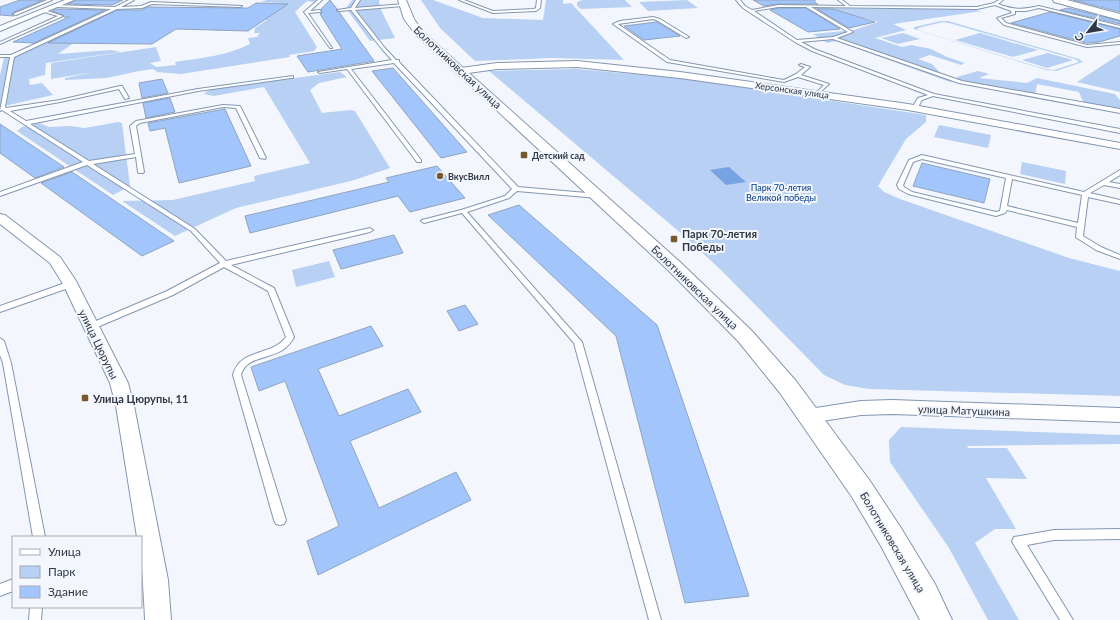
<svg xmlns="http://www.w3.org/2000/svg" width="1120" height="620" viewBox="0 0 1120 620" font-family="Lato,sans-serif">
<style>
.green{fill:#b7d0f3;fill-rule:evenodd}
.water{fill:#77a3e2}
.building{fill:#a2c6fb;stroke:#90a3be}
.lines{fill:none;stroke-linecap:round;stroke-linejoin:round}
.service-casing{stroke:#8396b1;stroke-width:2}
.minor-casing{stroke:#8396b1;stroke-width:2}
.tertiary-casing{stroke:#8396b1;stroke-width:2}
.service{fill:#fff;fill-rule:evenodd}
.minor{fill:#fff;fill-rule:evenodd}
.tertiary{fill:#fff;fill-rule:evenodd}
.poi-dot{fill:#765a2d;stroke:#f3f7fd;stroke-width:1.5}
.labels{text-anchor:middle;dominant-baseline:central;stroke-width:4;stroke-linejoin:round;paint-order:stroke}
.far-street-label{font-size:9px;fill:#2f3743;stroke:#f3f7fd}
.far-poi-label{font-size:9px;font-weight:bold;fill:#2f3743;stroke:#f3f7fd;text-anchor:start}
.far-park-label{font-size:9px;fill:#003982;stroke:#f3f7fd}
.street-label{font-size:11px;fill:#2f3743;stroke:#f3f7fd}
.poi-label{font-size:11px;font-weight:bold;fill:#2f3743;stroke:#f3f7fd;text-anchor:start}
</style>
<rect width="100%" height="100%" fill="#f3f7fd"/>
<!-- green -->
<path class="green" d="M267,0H316L314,2L307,1L295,12L317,47L314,51L289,55L290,57L181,74L157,72L153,69L139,71L107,78L65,80V78L93,72L51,79V63L156,47L161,61L150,63L156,67L176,65L175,62C200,58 227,56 250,44L248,38L257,37L260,33H254L255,28L267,20L263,19L281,3L260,2Z
M352,0H379L380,8L395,38L370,41L346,8Z
M421,0H433L483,18L543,20L546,0H563V4L571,3L624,60L552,58L475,61L440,28Z
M582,0H625L632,7L581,9L577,6V2Z
M687,0L698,8L648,11L639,2Z
M815,8L965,9L982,11L893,24L906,30L875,38L902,47L911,45L931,49L947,57L965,63L961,65L930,55L918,59L932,64L944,77L953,81L950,82L836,41L827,43L813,34L854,30L878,22L865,18L840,23Z
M121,10L58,54L111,50L121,52L46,63L45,75L29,79L30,85L42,83L53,95L0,107V75L4,58L104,11Z
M941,21H948L1079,59L1083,62L1056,71L1046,70L914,29V27ZM943,22L949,23L1075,59L1079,62L1054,70L1045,69L918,30V28Z
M903,33L920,39L898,44L881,38Z
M980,33L1038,50L1013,57L955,40Z
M1048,53L1073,60L1047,68L1022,60Z
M1120,54V92L1077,82Z
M577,69L688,79L926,115V122L906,139L878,186L884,192L900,199L1069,258L1120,271V396L869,389L845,385L824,375L721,270L683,235L489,71Z
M978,71L989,74L979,78L1027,83L1037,78L1115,94L1120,100V111L1084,104L1079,92L1037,84L1035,95L957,80V77Z
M340,72L347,77L319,83L310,90L322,113L350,110L355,111L390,168L351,181L236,208L175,236L122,201L173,200L255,181L254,176L310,163L264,87L214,96L204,94L206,92L212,89Z
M118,122L122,123L130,186L113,195L17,131L22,127L39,123L49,127L70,126L85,128Z
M939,125L991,135L988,148L934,137Z
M1022,162L1066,171L1065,184L1020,174Z
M329,261L335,277L296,287L292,270Z
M901,427L1120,435V444L967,446L968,448H1007L1027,479L986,478L1016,529H995L975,543L1019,620H988L949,548L890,462L889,440Z"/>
<!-- water -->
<path class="water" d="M729,167L746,182L726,185L710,170Z"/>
<!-- building -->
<path class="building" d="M20,0H43L12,13V15L14,16L0,15V7Z
M75,0H123L112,5L68,4Z
M330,0L337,9L336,10L339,12L374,61L308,72L297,56L342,49L320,14L322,13L321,9Z
M753,0H815V3L818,4H778L764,6Z
M1073,0H1120V12Z
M256,3L288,4L248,31L176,29L152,44L48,43L117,10H142L148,7L240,8H248Z
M778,8H806L840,29L808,32L770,10Z
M1068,8L1120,21V24L1060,10Z
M57,9L105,10L34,43L13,42L69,17H64L63,15L52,11Z
M817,9H833L875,22L849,28Z
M1050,12L1120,29V36L1099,42L1087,43L1011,23Z
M657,22L680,36L644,40L624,26Z
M393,68L467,152L441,158L372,71Z
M162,79L168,93L142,98L139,83Z
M170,98L175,112L146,118L143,103Z
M225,109L251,166L179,183L165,128L150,131L148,123Z
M0,124L64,167L35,178L0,153Z
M922,163L990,179L984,203L913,186Z
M437,166L465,198L410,212L398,196L250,233L245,216L389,182L386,178Z
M72,172L75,174L174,241L142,256L41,183Z
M519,205L657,325L749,596L685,603L616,336L488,215Z
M394,235L403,253L341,269L333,250Z
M465,305L478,324L459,331L447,311Z
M371,326L383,346L318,369L339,416L408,389L421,412L350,441L379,508L456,472L471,500L318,575L307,541L339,526L285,381L259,391L251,367Z"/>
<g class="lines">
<!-- service casing -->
<g class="service-casing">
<path id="service" d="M47,0H52L16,15L13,14Z
M129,0H134L121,7L141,6L151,2L242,6L240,7L152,4L142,8L117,9L14,57L5,107L6,108L60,100L120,86H122L129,98L125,99L119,89L60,102L10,111L26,121L198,89L293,76V78H291L198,91L30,124L89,161L135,154L130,126L136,121L223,105L240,106L266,158L265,159L260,158L236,108L223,107L140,123L136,126L144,172L143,173H139L138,172L136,157L93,164L195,229L226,261L370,228L373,230L370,232L231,265L274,288L294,337C291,343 287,347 281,351C267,359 246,357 241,375L286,520L284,524L280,525L276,524L274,520L233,375C240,348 271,357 286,337L268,291L224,267L173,295L95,328H89L88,326L89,324L167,291L220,263L191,231L87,165L0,196V192L83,162L2,110L0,111L10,57H0V55H11L111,9L56,7L55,5L115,7Z
M318,0H322L310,11L320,10L321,12L308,13L332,48H330L304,12Z
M356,0H360L355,8L404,4L403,6L355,10L384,47L396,60H399V62L518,187L598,194L601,196L598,198L517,191L509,198L467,212L582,342L661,620H649L574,343L462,213L424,223L421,221L422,220L461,210L505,196L512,189L394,63L351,69L421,160V162H417L347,69L320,73L318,72L392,60L382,49L351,10L339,11L337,10L351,8Z
M459,0H464L493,11L534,9L536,8L537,0H541L540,8L536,11L493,13Z
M736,0H740L745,6L752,10L778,5L846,6L838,0H842L850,6L977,7L994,3L999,0H1003L998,4C1015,10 1021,10 1039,6L1120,26V28L1039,8L1026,11H1015V14L1001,18L1006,23L1087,45L1120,42V44L1087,47L1004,25L997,18L1012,13L1011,11L995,5L977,9L811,7L853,32L837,38L962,81L1120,109V113L959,83L833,39L801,42L814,49L934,94L1120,129V133L933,96L922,100L917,109H913L912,108L918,98L928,95L812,51L795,42L743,8ZM778,7H806L848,32L833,37L797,40L754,11Z
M44,10L63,16L0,44V42L58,16L44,12Z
M653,17L660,19L689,37L686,38L658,21L653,19L618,24L670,60L784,80L796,74L805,67L799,65L801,64L810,67L801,75L829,84L817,95L815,94L824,85L798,77L784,82L667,62L613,24L620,21Z
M922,155L1084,192L1120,170V175L1109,182L1120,184V188L1104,185L1090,193L1120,200V204L1088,197L1083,236L1101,247L1120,255V259L1096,250L1077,238L1076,237L1077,227L1007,210L1005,213L996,216L908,194L899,189L897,185L909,160ZM922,159L1006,178L1000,211L996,212L912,192L904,187L903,185L913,162ZM1012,179L1082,195L1078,223L1007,206Z
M68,282H74L75,284L74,286L0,312V306Z
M0,338L4,341L11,363L45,537H33L3,363L0,355Z
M1120,529V539L1054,540L1027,545L1073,620H1060L1014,545L1012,541L1014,537L1054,530Z
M13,579V591L0,596V584Z
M30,607H42L41,620H29Z"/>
</g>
<!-- minor casing -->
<g class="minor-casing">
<path id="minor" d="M65,0H74L0,31V26Z
M577,61L680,72L908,104L1120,143V149L908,110L680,78L577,67L497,69L461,74L457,71L461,68L497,63Z
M0,214L5,215L60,257L76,281L128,383L134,406L168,580L171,620H145C144,592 141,565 141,537H137L116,406L110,383L63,284L50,263L0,224Z
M892,400L1120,408V422L892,414L861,415L809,423L802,421L799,416L802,411L809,409L861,401Z"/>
</g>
<!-- tertiary casing -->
<g class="tertiary-casing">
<path id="tertiary" d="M398,0H406L414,19L422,31L680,262L752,331L796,381L870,481L901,528L935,584L952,620H920L881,546L852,497L780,393L738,341L668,270L416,35L404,19Z
M1053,0H1067L1120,14V20L1054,2Z"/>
</g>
<!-- service -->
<use href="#service" class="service"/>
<!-- minor -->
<use href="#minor" class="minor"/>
<!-- tertiary -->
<use href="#tertiary" class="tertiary"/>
</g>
<!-- markers -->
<g class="poi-dot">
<rect x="520" y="151" width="8" height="8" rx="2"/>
<circle cx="440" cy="176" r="4"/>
<rect x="670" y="235" width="8" height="8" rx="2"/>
<rect x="81" y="394" width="8" height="8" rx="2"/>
</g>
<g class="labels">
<!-- far-street labels -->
<g class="far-street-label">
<text transform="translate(792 90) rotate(8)">Херсонская улица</text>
</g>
<!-- far-poi labels -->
<g class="far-poi-label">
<text x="532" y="155">Детский сад</text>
<text x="448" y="176">ВкусВилл</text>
</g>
<!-- far-park labels -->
<g class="far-park-label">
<text x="781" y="187">Парк 70-летия<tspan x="781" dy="10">Великой победы</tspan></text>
</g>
<!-- street labels -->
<g class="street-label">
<text transform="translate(458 67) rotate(43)">Болотниковская улица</text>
<text transform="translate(695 287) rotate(44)">Болотниковская улица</text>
<text transform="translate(99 344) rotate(64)">улица Цюрупы</text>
<text transform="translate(964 410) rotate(2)">улица Матушкина</text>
<text transform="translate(893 542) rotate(59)">Болотниковская улица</text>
</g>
<!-- poi labels -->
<g class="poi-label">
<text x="682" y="233">Парк 70-летия<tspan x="682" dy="13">Победы</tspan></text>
<text x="93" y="398">Улица Цюрупы, 11</text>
</g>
</g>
<!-- legend -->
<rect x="12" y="536" width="130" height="72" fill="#f3f7fd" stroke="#a5aab3"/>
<rect x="20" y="549" width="20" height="6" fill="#ffffff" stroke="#a5aab3"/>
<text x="48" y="556" font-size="12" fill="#2f3743">Улица</text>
<rect x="20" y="566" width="20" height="12" fill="#b7d0f3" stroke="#a5aab3"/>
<text x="48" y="576" font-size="12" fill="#2f3743">Парк</text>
<rect x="20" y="586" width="20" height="12" fill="#a2c6fb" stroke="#a5aab3"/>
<text x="48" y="596" font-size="12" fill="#2f3743">Здание</text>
<!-- north arrow -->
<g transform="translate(1088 32) rotate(239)" stroke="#f3f7fd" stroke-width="3" paint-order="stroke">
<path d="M0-3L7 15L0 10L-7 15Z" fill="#2f3743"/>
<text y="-6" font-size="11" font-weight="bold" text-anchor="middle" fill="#2f3743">С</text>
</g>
</svg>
